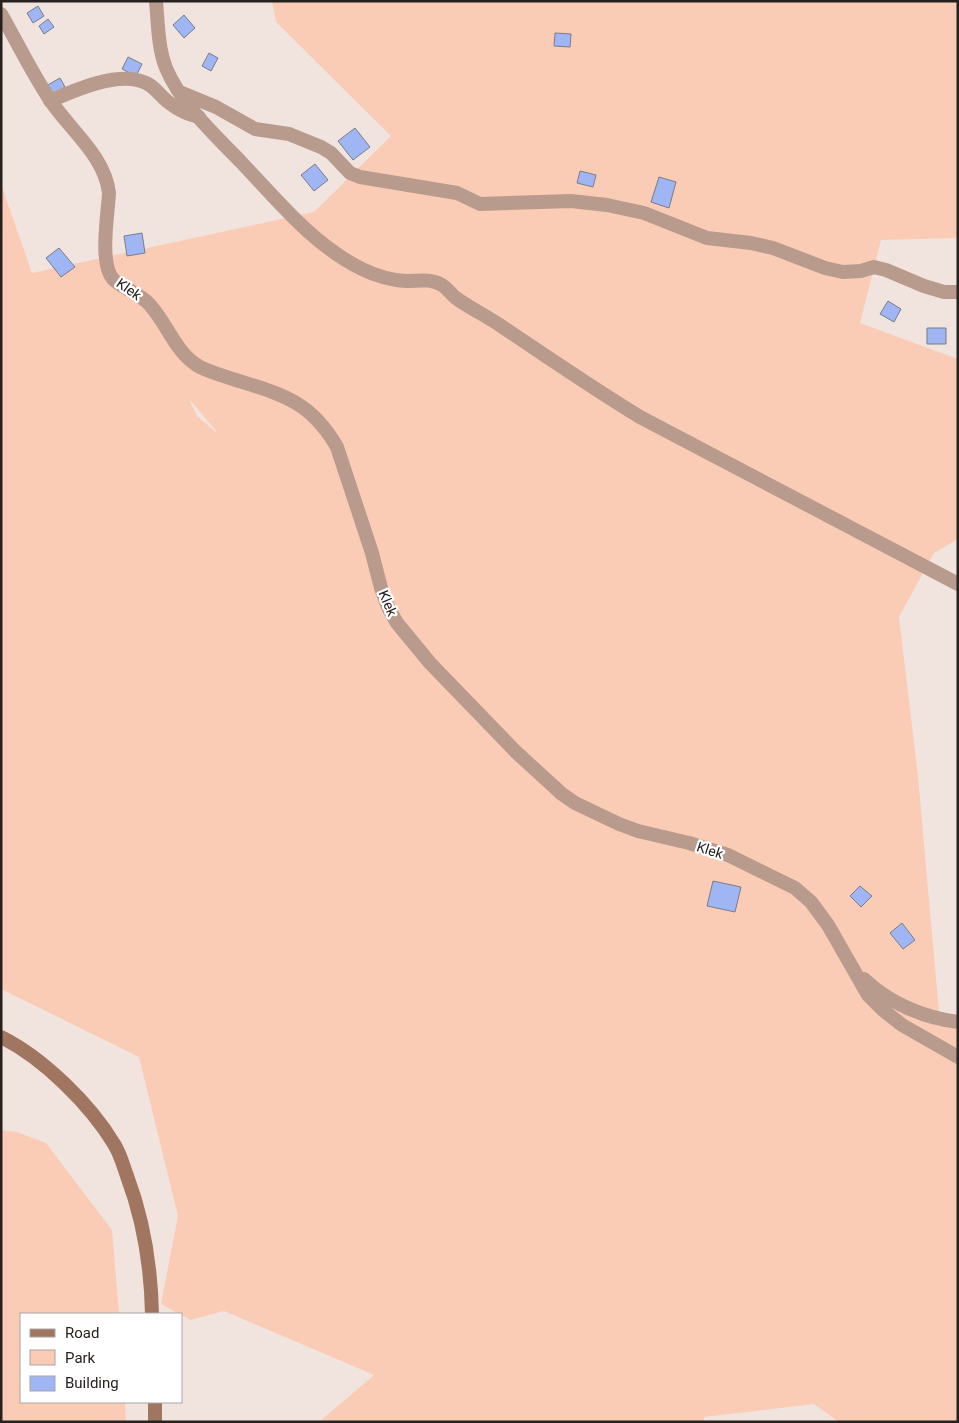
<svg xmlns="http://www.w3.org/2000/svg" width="959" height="1423" viewBox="0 0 959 1423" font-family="Roboto,sans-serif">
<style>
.green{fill:#faccb6;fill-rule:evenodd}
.building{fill:#a0b5f3;stroke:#797d88}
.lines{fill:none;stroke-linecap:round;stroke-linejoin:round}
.minor{stroke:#b99b8d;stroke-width:14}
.tertiary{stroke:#b99b8d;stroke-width:14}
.secondary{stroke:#a17661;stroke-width:14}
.labels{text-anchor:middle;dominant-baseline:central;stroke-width:4.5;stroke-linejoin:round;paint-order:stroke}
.street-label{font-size:14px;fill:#26211f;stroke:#fff}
</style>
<rect width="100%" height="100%" fill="#f1e4de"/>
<!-- green -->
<path class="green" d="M272,1H958V238L881,240L860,323L958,359V539L934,553L899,617L918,776L939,1012L958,1020V1422H839L814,1404L704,1417V1422H319L374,1375L224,1311L191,1320L161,1304L178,1216L139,1057L1,989V184L32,273L314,212L391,136L276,22ZM189,399L217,432V433L197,416Z
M1,1130L17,1132L46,1143L112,1230L119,1314H21V1402H125L126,1422H1Z"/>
<!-- building -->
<path class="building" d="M38,6L44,16L33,23L27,13Z
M184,15L195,28L184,38L173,25Z
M48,19L54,27L44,34L39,26Z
M555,33L571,34L570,47L554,46Z
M209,53L218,58L211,71L202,66Z
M128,57L142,64L136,76L122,69Z
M60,78L65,87L52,95L46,86Z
M355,128L370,147L353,160L338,141Z
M315,164L328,180L314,191L301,175Z
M580,171L596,175L593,187L577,183Z
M659,177L676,182L669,208L651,202Z
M142,233L145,253L127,256L124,236Z
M59,248L75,267L61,277L46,258Z
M888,301L901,309L894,322L880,314Z
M927,328H946V344H927Z
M713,881L741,887L735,912L707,906Z
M860,886L872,896L861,907L850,896Z
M902,923L915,940L903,949L890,933Z"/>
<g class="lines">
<!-- minor -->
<path class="minor" d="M1,14C17,42 32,73 50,100C70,130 105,156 109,193C108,214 99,263 113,279C121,288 140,293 150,305C168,325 176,354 200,367C212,373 224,376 236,380C284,395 311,402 337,447L372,553L381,588L388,607L397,623L430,663L516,752L562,794L575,803L619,824L638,831L689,843L728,855L795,888L811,902L828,925L868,995L883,1010L902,1025L958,1057
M182,93L216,107L255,129L289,134L321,147L331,153L350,173L360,177L457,193L480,204L571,201L607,205L644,213L707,238L751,243L773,248L825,268L843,272L861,271L874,267L886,270L924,286L944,292H958
M50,101C75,90 125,67 151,86C158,91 163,99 171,104C179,111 189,114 199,117
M864,979C889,1003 924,1018 958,1022"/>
<!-- tertiary -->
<path class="tertiary" d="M156,1C158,23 158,48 166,68C181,104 215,135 241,162C278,201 313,245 362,269C376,276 390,280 406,281C419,281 430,278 442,285C448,289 451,294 456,298C471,309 489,317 504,328C549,358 594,389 640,417L958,584"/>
<!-- secondary -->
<path class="secondary" d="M1,1037C43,1058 90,1104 114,1144C120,1153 123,1165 127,1176C144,1221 151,1267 152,1314
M155,1402V1422"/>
</g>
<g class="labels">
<!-- street labels -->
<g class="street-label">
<text transform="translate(129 289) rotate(35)">Klek</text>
<text transform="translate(388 603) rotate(67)">Klek</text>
<text transform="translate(710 850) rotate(18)">Klek</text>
</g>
</g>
<!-- border -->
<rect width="959" height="1423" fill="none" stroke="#26211f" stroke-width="5"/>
<!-- legend -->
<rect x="20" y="1313" width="162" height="90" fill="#ffffff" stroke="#a8a6a5"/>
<rect x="30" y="1329" width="25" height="8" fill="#a17661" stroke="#a8a6a5"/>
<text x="65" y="1338" font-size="15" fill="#26211f">Road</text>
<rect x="30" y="1350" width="25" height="15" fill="#faccb6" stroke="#a8a6a5"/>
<text x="65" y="1363" font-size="15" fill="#26211f">Park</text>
<rect x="30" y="1376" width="25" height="15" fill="#a0b5f3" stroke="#a8a6a5"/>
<text x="65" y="1388" font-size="15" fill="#26211f">Building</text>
</svg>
